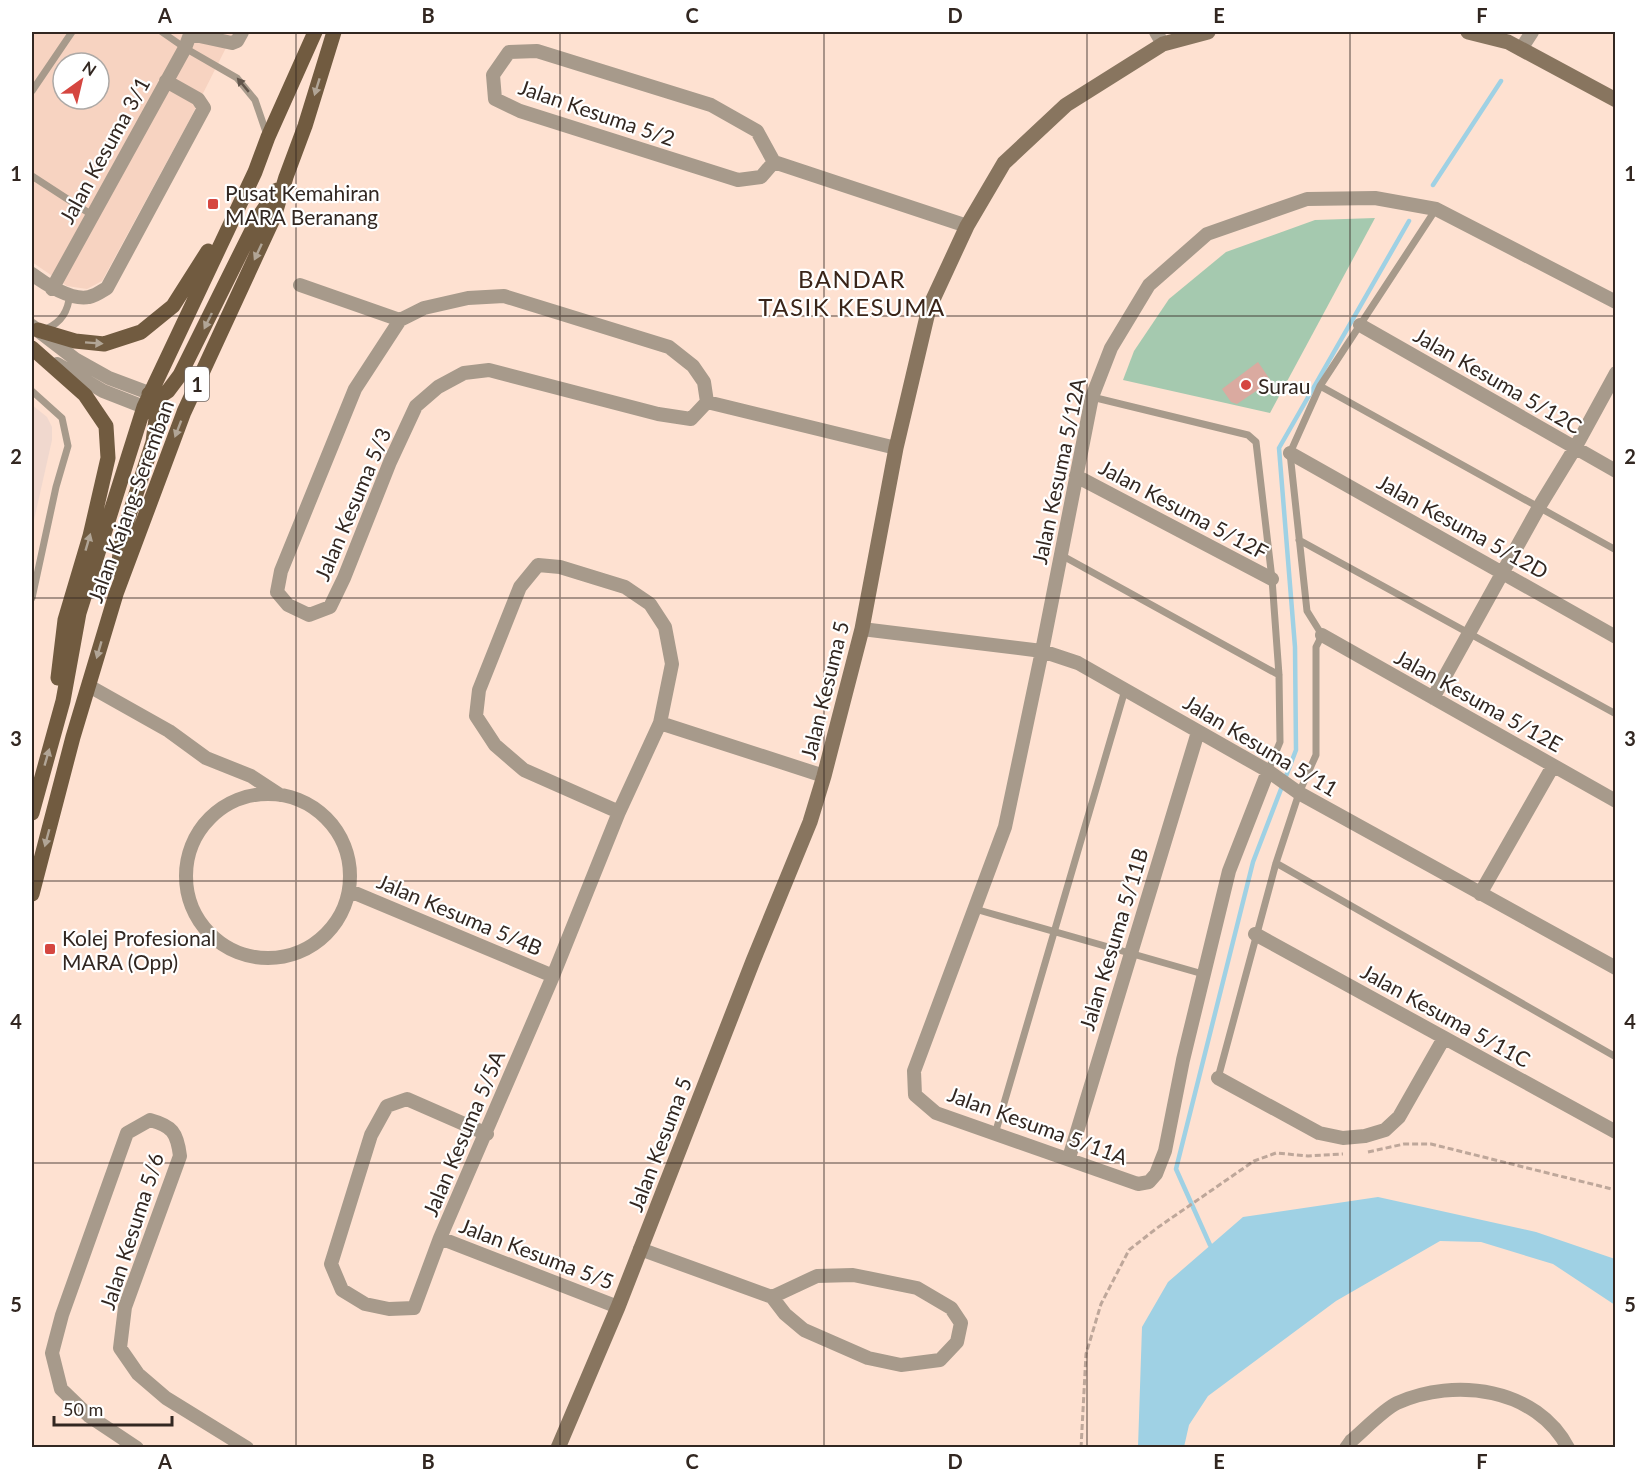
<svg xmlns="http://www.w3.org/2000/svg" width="1647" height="1479" viewBox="0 0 1647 1479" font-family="Lato,sans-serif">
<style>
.built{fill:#f7d3c1;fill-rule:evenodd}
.education{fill:#f0d8ce}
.green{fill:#a5c9af}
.water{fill:#9fd1e4}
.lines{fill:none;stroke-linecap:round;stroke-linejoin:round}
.stream{stroke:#9fd1e4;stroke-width:4.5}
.building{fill:#daaaa0}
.path{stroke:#bea79a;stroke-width:3;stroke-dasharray:6 3;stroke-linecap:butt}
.lane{stroke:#a79a8b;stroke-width:7}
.street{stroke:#a79a8b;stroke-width:14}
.secondary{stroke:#88755f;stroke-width:15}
.primary{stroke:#715b40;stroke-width:15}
.oneway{fill:#61554b}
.oneway2{fill:#b1a596}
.grid{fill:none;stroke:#322721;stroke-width:1.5;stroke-opacity:0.55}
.poi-dot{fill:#d54640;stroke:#fff;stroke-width:2}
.labels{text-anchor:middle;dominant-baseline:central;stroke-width:4.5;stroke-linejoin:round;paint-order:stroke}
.shield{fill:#fff;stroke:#706864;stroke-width:1.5}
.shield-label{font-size:20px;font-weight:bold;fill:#322721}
.street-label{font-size:21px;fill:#322721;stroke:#fff}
.poi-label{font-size:21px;fill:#322721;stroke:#fff;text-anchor:start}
.quarter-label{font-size:24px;letter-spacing:1.5px;fill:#3a2519;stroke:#fff}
.neatline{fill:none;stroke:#322721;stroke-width:2}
.grid-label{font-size:20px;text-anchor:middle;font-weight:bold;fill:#322721}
</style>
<rect width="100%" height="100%" fill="#fee1d1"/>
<!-- built -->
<path class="built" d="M32,32H234L189,121L102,281L87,289L67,286L32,262ZM63,63H99V99H63Z"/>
<!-- education -->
<path class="education" d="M32,405L47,417L52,427V440L32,529Z"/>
<!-- green -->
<path class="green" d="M1375,218L1270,413L1123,380L1134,351L1169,299L1226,252L1315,220Z"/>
<!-- water -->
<path class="water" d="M1378,1197L1536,1232L1615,1259V1305L1553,1264L1481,1242L1440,1241L1336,1301L1208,1396L1189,1425L1184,1447H1138L1142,1327L1168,1282L1243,1217Z"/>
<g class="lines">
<!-- stream -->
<path class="stream" d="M1433,185L1501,81
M1210,1245L1176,1169L1253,862L1296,750L1295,647L1279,448L1409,221"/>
</g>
<!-- building -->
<path class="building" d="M1258,362L1271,381L1237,404L1231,402L1222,389Z"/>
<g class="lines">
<!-- path -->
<path class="path" d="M1368,1152L1404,1144H1431L1616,1190
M1081,1448L1086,1354L1101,1304L1129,1250L1157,1228L1254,1161L1276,1153L1308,1156L1343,1154"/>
<!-- lane -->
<path class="lane" d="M162,32L185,48L237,78L255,100L267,135
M32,91L72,32
M32,176L92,215
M46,329C62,322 68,311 70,294
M1320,386L1616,550
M32,391L62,418L68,446L56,487L32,598
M1092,397L1248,435L1256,442L1272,579L1279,675L1280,742L1268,771
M1299,540L1616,714
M1061,555L1279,675
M1276,863L1616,1057
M975,909L1203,974
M1218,1078L1276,863L1299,793L1316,755V647L1322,635L1307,611L1290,453L1320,386L1436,209
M995,1134L1125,690"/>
<!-- street -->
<path class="street" d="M1156,32L1163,44
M190,34L232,43L237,41L242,32
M1521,49L1532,32
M774,162L761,177L738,180L520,111L495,99L493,75L509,52L537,51L711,105L757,131L774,162L967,226
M32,274C45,284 72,301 89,297C95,296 102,291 107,288L204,108L198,99L166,81
M300,285L400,320
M52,289L185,48L191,32
M504,296L669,347L693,366L704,382L707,402L691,419L658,414L489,370L464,373L438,387L416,406L390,462L344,578L330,607L309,615L288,605L277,592L281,571L355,389L400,320L424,308L468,298Z
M1360,325L1616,471
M32,326L75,359L109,378L149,393
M57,364L103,391L144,407
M707,402L896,448
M1290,453L1616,637
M1076,476L1272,579
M862,629L1042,651L1078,663L1268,771L1299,793L1616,968
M1322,635L1616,801
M89,686L169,731L206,758L251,776L280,795
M1433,698L1539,507L1575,448L1616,373
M660,723L824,776
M1268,771L1229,871L1183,1060L1165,1151L1156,1174L1149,1182L1138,1184L936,1113L915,1095L914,1071L1005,827L1042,651L1092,397L1111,348L1149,285L1207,234L1307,199L1375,198L1436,209L1616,302
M186 876a82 82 0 1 1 164 0a82 82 0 1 1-164 0Z
M350,891L553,976
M1480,894L1553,766
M1255,934L1616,1132
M1218,1078L1319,1133L1343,1138L1365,1136L1385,1130L1399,1117L1444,1038
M487,1134L407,1099L387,1106L371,1135L331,1264L342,1290L365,1304L389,1309L414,1308L440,1238L553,976L619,812L660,723L672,664L665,627L650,604L625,587L560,567L538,565L520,587L479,690L476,716L495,745L524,770L619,812
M1069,1158L1198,732
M440,1238L618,1307
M640,1249L772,1297L785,1314L804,1330L868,1358L901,1365L940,1360L957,1342L961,1323L951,1308L917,1288L853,1275L817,1276L772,1297
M137,1448L89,1416L61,1389L52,1353L62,1315L127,1133L150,1120C172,1126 177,1132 180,1156L125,1307L120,1348L138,1374L166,1398L247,1448
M1346,1448L1351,1441C1363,1431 1384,1409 1397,1403C1455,1377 1537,1388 1568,1448"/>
<!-- secondary -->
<path class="secondary" d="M1468,32L1508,42L1616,100
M558,1448L618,1307L753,961L810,822L824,776L862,629L896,448L929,308L967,226L1004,163L1066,105L1163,44L1208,32"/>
<!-- primary -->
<path class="primary" d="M38,330L75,341L104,344L141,332L173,306L208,251
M32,348L85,395L106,426L108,458L90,536L65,620L58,678
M144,407L168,391L180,375L258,218L277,190
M118,570L122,537L153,442L156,419L149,394
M32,813L63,701L79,613L144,407L255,172L268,137L315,32
M32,894L73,737L116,594L184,412L274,217L286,177L305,126L334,32"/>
</g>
<!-- one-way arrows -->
<defs><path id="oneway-solid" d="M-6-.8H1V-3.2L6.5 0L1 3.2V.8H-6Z" transform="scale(1.5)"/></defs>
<use class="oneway" href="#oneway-solid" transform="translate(243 85) rotate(-130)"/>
<g class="oneway2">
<use href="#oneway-solid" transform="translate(317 87) rotate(107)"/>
<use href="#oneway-solid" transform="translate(258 252) rotate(115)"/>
<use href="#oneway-solid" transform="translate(208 321) rotate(116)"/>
<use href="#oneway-solid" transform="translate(94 343) rotate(4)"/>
<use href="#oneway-solid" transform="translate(178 429) rotate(111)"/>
<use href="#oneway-solid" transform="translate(88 542) rotate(-74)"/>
<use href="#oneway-solid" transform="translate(99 650) rotate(106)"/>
<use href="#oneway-solid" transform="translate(47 757) rotate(-74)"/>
<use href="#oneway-solid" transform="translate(47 838) rotate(105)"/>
</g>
<!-- grid -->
<path class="grid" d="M296,32V1448M560,32V1448M824,32V1448M1087,32V1448M1350,32V1448M32,316H1616M32,598H1616M32,881H1616M32,1163H1616"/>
<!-- markers -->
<g class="poi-dot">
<rect x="207" y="198" width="12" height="12" rx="3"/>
<circle cx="1246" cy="385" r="6"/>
<rect x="44" y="943" width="12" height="12" rx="3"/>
</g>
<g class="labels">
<!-- shield labels -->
<rect class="shield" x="185" y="367" width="24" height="34" rx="4.5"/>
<g class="shield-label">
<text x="197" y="384">1</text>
</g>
<!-- street labels -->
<g class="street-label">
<text transform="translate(597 112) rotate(19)">Jalan Kesuma 5/2</text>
<text transform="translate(104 150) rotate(-61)">Jalan Kesuma 3/1</text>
<text transform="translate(1498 380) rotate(30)">Jalan Kesuma 5/12C</text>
<text transform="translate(1058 471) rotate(-78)">Jalan Kesuma 5/12A</text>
<text transform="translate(130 501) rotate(-70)">Jalan Kajang-Seremban</text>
<text transform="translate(352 504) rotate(-67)">Jalan Kesuma 5/3</text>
<text transform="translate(1184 509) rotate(28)">Jalan Kesuma 5/12F</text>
<text transform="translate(1463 526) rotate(29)">Jalan Kesuma 5/12D</text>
<text transform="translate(824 690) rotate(-76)">Jalan Kesuma 5</text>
<text transform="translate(1479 700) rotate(29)">Jalan Kesuma 5/12E</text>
<text transform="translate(1261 745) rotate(31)">Jalan Kesuma 5/11</text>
<text transform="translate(460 914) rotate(23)">Jalan Kesuma 5/4B</text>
<text transform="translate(1113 939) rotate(-73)">Jalan Kesuma 5/11B</text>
<text transform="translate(1446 1015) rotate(29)">Jalan Kesuma 5/11C</text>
<text transform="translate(1038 1125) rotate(20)">Jalan Kesuma 5/11A</text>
<text transform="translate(463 1133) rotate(-67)">Jalan Kesuma 5/5A</text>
<text transform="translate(659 1144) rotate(-69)">Jalan Kesuma 5</text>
<text transform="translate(131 1231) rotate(-72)">Jalan Kesuma 5/6</text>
<text transform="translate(537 1253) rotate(21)">Jalan Kesuma 5/5</text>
</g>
<!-- poi labels -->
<g class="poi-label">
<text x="225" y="192">Pusat Kemahiran<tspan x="225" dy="24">MARA Beranang</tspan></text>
<text x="1258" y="385">Surau</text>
<text x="62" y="937">Kolej Profesional<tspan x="62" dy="24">MARA (Opp)</tspan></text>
</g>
<!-- quarter labels -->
<g class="quarter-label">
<text x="852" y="278">BANDAR<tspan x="852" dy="28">TASIK KESUMA</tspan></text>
</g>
</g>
<!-- border -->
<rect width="1647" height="1479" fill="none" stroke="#ffffff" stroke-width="66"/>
<!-- north arrow -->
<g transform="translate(81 81) rotate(34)"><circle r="28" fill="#ffffff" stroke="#ada9a6" stroke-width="1.5"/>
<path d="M0-4.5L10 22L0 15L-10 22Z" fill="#d54640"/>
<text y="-9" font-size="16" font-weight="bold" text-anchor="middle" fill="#322721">N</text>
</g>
<!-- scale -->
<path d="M54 1416v9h118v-9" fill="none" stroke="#322721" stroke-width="3"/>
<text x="63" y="1416" font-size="18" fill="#322721" stroke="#ffffff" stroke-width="4.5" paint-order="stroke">50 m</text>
<rect x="33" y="33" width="1581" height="1413" class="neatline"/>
<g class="grid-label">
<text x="165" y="23">A</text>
<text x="428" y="23">B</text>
<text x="692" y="23">C</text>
<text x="955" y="23">D</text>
<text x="1219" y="23">E</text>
<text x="1482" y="23">F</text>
<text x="16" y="181">1</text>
<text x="1630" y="181">1</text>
<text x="16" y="464">2</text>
<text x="1630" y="464">2</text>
<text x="16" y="746">3</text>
<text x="1630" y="746">3</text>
<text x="16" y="1029">4</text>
<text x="1630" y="1029">4</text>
<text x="16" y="1312">5</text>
<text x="1630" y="1312">5</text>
<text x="165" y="1469">A</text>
<text x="428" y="1469">B</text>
<text x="692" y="1469">C</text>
<text x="955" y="1469">D</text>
<text x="1219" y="1469">E</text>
<text x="1482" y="1469">F</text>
</g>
</svg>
